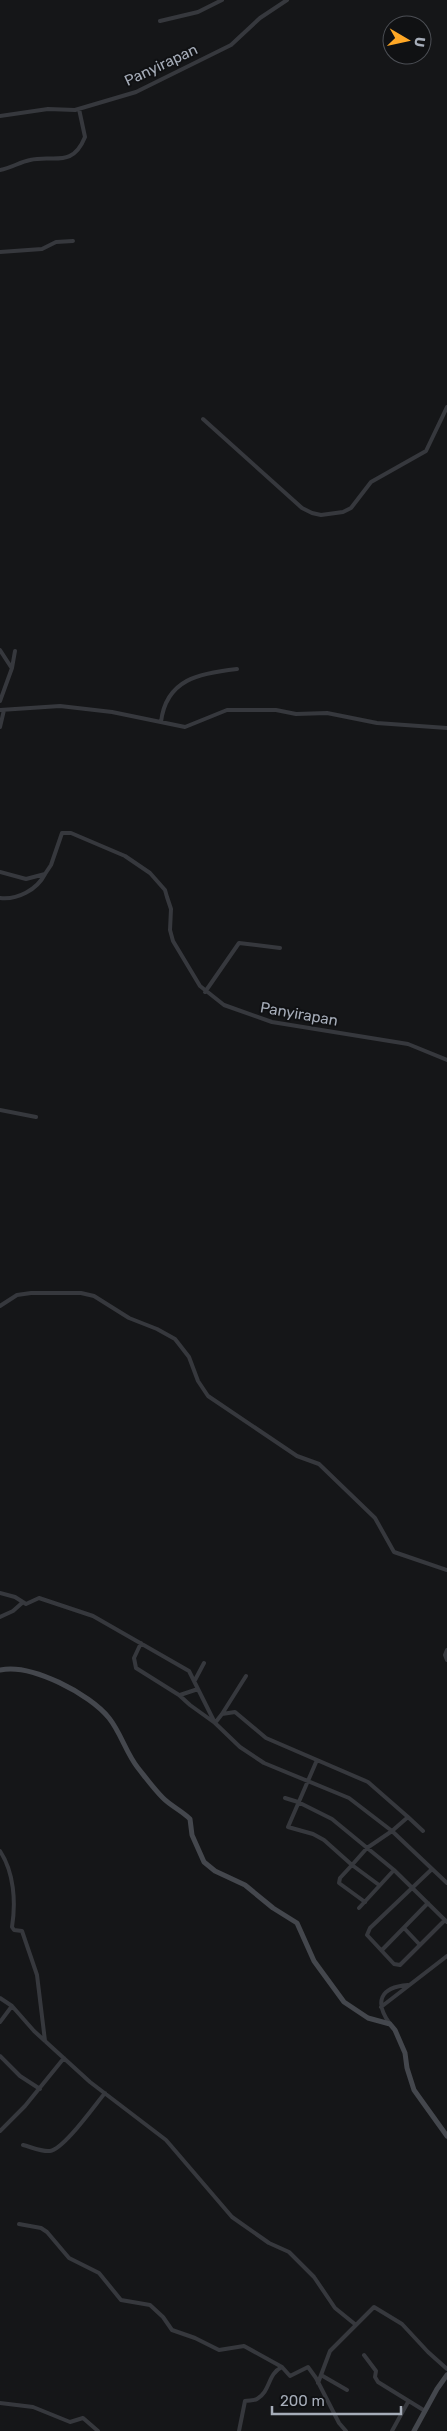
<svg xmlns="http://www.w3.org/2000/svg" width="447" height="2431" viewBox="0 0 447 2431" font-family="Rubik,sans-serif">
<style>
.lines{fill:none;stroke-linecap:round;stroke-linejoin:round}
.street{stroke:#36383d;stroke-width:4}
.secondary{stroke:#44474d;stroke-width:5}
.labels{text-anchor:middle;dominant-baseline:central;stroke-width:4;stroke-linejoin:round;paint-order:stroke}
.street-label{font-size:15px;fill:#a6adb9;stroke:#101113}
</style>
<rect width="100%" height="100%" fill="#151618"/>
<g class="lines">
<!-- street -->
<path class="street" d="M160,21L198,12L222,0
M0,116L48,109L75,110L136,92L231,45L260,18L287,0
M0,170C11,168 20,162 30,160C53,154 72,169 85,137L79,109
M0,252L42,249L56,242L73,241
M203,419L302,508L312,513L321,515L343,512L351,508L371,482L426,451L447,407
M0,650L11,667
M0,701L12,668L15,651
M0,710L60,706L112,712L185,727L227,710H276L296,714L327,713L377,723L447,728
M161,722C166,679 200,673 237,669
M0,727L4,710
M0,872L26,879L45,874L51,865L62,833H71L125,856L150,873L165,890L167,897L171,909L170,930L173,941L200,986L224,1005L272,1022L408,1044L447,1060
M0,898C17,900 37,890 45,874
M205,992L239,943L280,948
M0,1110L36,1117
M0,1306L17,1295L31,1293H81L94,1296L129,1318L157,1329L175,1339L189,1357L198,1381L208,1396L297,1456L319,1464L375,1518L394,1552L447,1570
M0,1593L15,1597L26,1604L39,1598L93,1616L189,1671L215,1723L240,1747L264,1763L349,1798L392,1831L367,1848L352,1865L379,1885
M0,1617L13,1611L22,1603
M141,1643L134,1658L136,1668L179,1695L190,1705L215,1723L222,1714L235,1712L266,1738L368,1782L408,1817L392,1831L447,1883
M447,1650L445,1655L447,1660
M195,1680L204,1663
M180,1695L198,1689
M222,1714L246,1676
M317,1760L288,1827L313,1834L324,1840L352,1865L340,1878L339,1883L365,1902
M285,1798L298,1802L332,1819L394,1870L447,1922
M408,1817L423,1831
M0,1851C14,1872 16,1902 12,1927L14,1930L22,1931L37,1975L45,2041
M432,1869L370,1928L367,1935L394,1964L400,1965L445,1920
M359,1908L394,1870
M404,1928L420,1945
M382,1950L428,1903
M0,1998L12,2006L34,2031L90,2082L166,2140L232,2217L269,2243L289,2252L314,2277L335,2308L356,2325
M381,2007L447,1956
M0,2022L12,2006
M390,2024C374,2002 380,1987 408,1985
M0,2056L20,2076L40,2089
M0,2131L25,2106L64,2058
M23,2145C31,2147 42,2152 50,2151C64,2149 94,2106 105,2093
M19,2224L41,2228L47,2232L69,2258L99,2273L121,2300L150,2305L163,2317L172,2330L195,2338L219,2350L244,2346L282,2367L290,2376L308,2367L316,2378L339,2423L346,2431
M364,2355L376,2371L375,2377L378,2382L425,2411
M321,2375L347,2390
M318,2383L330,2351L374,2307L402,2324L428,2352L447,2369
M0,2403L33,2407L70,2422L83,2418L98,2431
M239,2431L245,2401C249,2400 254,2401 257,2399C271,2391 267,2374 282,2367
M392,2431L408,2402"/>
<!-- secondary -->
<path class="secondary" d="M0,1670C31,1663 90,1694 109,1718C121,1733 126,1753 138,1768C146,1778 154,1789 163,1798C171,1806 182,1811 190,1819L192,1835L204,1862L215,1871L245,1885L273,1908L297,1923L314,1961L344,2002L368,2018L390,2024L395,2030L405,2053L407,2068L414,2090L447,2136
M414,2431L437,2389L447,2375"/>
</g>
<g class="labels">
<!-- street labels -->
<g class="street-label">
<text transform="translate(161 65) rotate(-25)">Panyirapan</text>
<text transform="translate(299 1014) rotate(10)">Panyirapan</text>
</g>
</g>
<!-- north arrow -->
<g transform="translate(407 40) rotate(99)"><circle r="24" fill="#101113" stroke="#4c4f55"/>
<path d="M0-4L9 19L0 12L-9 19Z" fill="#ffa826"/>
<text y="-8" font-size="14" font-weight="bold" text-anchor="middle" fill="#a6adb9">U</text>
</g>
<!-- scale -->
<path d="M272 2406v8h129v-8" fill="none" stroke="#a6adb9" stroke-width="2.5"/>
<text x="280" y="2406" font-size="15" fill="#a6adb9" stroke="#101113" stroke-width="4" paint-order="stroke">200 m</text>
</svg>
